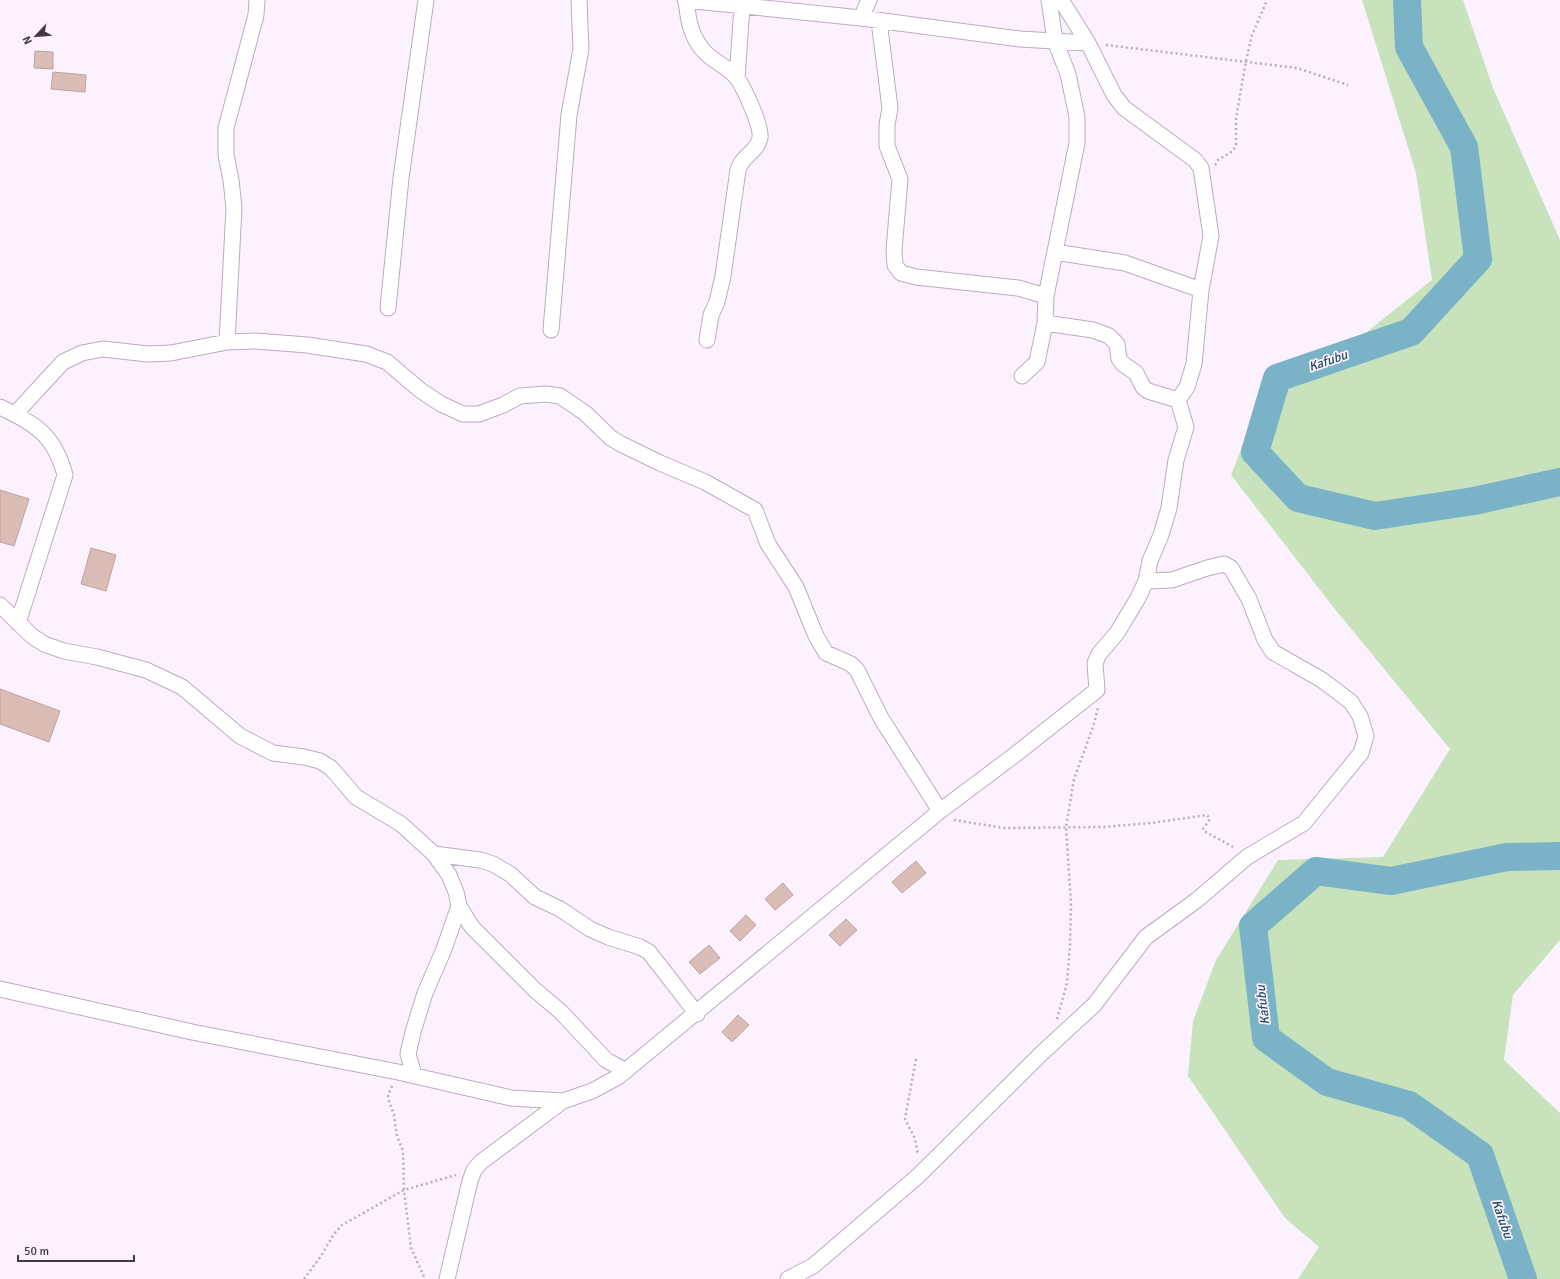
<svg xmlns="http://www.w3.org/2000/svg" width="1560" height="1279" viewBox="0 0 1560 1279" font-family="Signika,sans-serif">
<style>
.green{fill:#c8e3bb}
.lines{fill:none;stroke-linecap:round;stroke-linejoin:round}
.river{stroke:#7ab2c7;stroke-width:28}
.building{fill:#dbbdb7;stroke:#bfa29c}
.minor-casing{stroke:#bdabc0;stroke-width:17}
.path{stroke:#b8aeb9;stroke-width:2.5;stroke-dasharray:2 3;stroke-linecap:butt}
.minor{stroke:#fff;stroke-width:15}
.labels{text-anchor:middle;dominant-baseline:central;stroke-width:3.5;stroke-linejoin:round;paint-order:stroke}
.water-label{font-size:13px;font-style:italic;fill:#1d4c5c;stroke:#fcf1fe}
</style>
<rect width="100%" height="100%" fill="#fcf1fe"/>
<!-- green -->
<path class="green" d="M1362,0H1463L1493,88L1560,240V940L1513,995L1504,1060L1560,1113V1279H1298L1319,1247L1285,1218L1188,1076L1193,1021L1216,960L1278,860L1383,857L1450,749L1334,608L1231,475L1257,409L1328,363L1432,280L1416,173Z"/>
<g class="lines">
<!-- river -->
<path class="river" d="M1407,0L1409,47L1464,147L1478,259L1411,332L1277,378L1255,452L1298,498L1375,516L1474,501L1560,482
M1523,1279L1480,1155L1409,1105L1327,1082L1266,1038L1253,926L1316,871L1391,881L1507,857L1560,856"/>
</g>
<!-- building -->
<path class="building" d="M35,51L53,52V69L34,68Z
M53,72L86,75L85,92L51,89Z
M0,490L29,499L14,546L0,542Z
M91,548L116,555L106,591L81,584Z
M0,689L60,711L49,742L0,724Z
M916,861L926,873L902,893L892,882Z
M783,883L793,895L775,910L765,899Z
M746,915L756,925L740,941L730,931Z
M846,919L857,930L840,946L829,935Z
M709,945L720,958L700,974L689,962Z
M738,1015L749,1025L732,1042L722,1032Z"/>
<g class="lines">
<!-- minor casing -->
<g class="minor-casing">
<path id="minor" d="M685,0L861,18L1020,39L1088,43
M686,0C688,18 690,34 702,49C711,61 728,66 737,78C744,88 762,126 760,138C757,152 741,157 738,170L723,276L717,302L711,315L707,340
M1049,0L1055,41L1068,74L1077,117V143L1046,296L1045,323L1093,330L1109,336L1117,344L1119,359L1123,364L1136,373L1143,387L1148,391L1178,400
M861,18L869,0
M879,21L890,108L887,125V146L900,179L894,250L895,265L901,273L916,277L1018,288L1046,296
M737,78L742,6
M1055,252L1125,263L1201,290
M388,308L401,178L426,0
M551,330L569,115L581,49L579,0
M227,342L234,208L231,180L226,155V128L256,15L257,0
M1022,376L1037,362L1045,323
M0,407C35,424 54,434 65,475L18,623
M15,414L63,362L82,353L103,349L148,354L171,353L227,342L256,341L307,345L366,354L387,362L420,390L441,404L463,414H479L503,405L520,396L546,394L560,396L585,413L611,438L621,444L660,463L705,482L755,510L768,544L796,587L816,636L826,653L851,664L857,670L881,718L940,811
M0,605L32,636L44,644L64,651L97,657L146,670L182,687L240,736L273,753L304,757L320,761L331,768L356,797L401,824L434,854L449,875L456,892L459,906L472,927L535,990L561,1012L606,1060L626,1071
M434,854L480,860L493,864L510,874L535,897L560,909L590,929L608,937L640,947L649,952L697,1014
M0,989L192,1032L398,1072L511,1098L563,1101
M414,1075L408,1054L413,1032L425,993L444,949L459,906
M447,1279L470,1181L474,1170L481,1162L563,1101L592,1091L618,1077L940,811L1012,757L1097,690L1095,663L1099,654L1117,633L1138,598L1146,581L1150,561L1161,535L1169,508L1176,460L1186,427L1178,400L1187,387L1194,364L1201,290L1211,236L1201,168L1195,160L1124,108L1114,95L1088,43L1061,0
M788,1279L813,1266L918,1176L1042,1053L1094,1005L1146,937L1197,900L1247,857L1304,823L1361,753L1366,736L1360,716L1351,702L1322,680L1273,652L1265,640L1249,599L1231,568L1224,564L1207,568L1172,580L1146,581"/>
</g>
<!-- path -->
<path class="path" d="M1106,45L1297,68L1348,85
M1215,165L1218,160L1233,151L1236,145V118L1246,61L1252,35L1267,0
M954,820L1004,828L1103,827L1151,823L1207,815L1210,819L1203,829L1204,831L1235,848
M1057,1019L1067,983L1070,946L1071,903L1066,827L1074,779L1093,727L1098,708
M916,1059L905,1119L915,1139L918,1155
M392,1086L388,1095L389,1101L394,1115L397,1136L403,1151L404,1190L411,1248L425,1279
M304,1279L321,1256L334,1234L342,1225L404,1190L456,1175"/>
<!-- minor -->
<use href="#minor" class="minor"/>
</g>
<g class="labels">
<!-- water labels -->
<g class="water-label">
<text transform="translate(1328 361) rotate(-19)">Kafubu</text>
<text transform="translate(1263 1005) rotate(-97)">Kafubu</text>
<text transform="translate(1502 1219) rotate(71)">Kafubu</text>
</g>
</g>
<!-- north arrow -->
<g transform="translate(36 36) rotate(244)" stroke="#fcf1fe" stroke-width="3" paint-order="stroke">
<path d="M0-3L7 15L0 10L-7 15Z" fill="#413a42"/>
<text y="-6" font-size="11" font-weight="bold" text-anchor="middle" fill="#413a42">N</text>
</g>
<!-- scale -->
<path d="M18 1255v6h116v-6" fill="none" stroke="#413a42" stroke-width="2"/>
<text x="24" y="1255" font-size="12" fill="#413a42" stroke="#fcf1fe" stroke-width="3" paint-order="stroke">50 m</text>
</svg>
